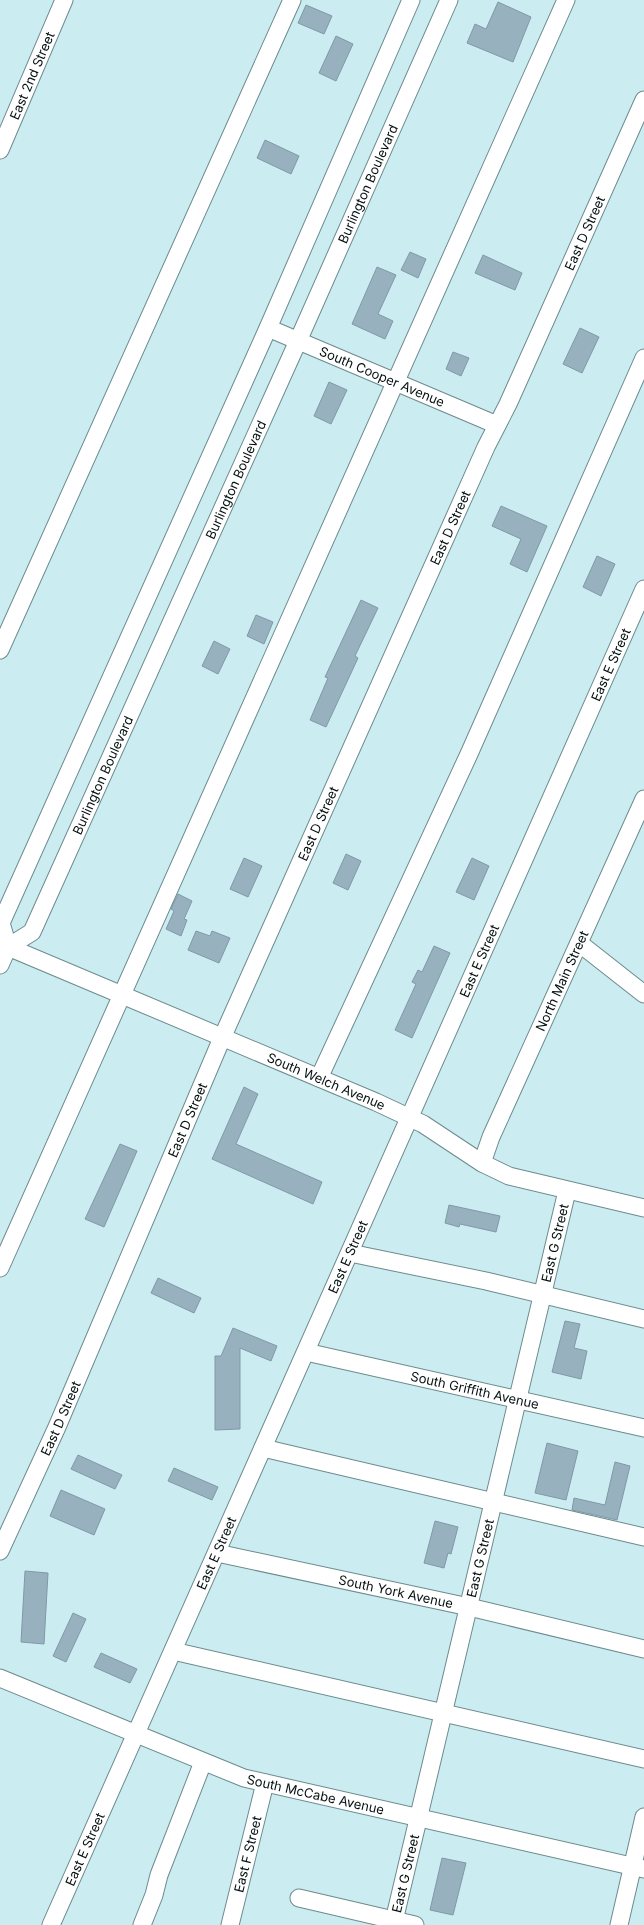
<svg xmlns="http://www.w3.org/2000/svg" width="644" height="1925" viewBox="0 0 644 1925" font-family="Inter,sans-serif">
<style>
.building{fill:#98b1bf;stroke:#8099a7}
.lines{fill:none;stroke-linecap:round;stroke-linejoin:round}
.minor-casing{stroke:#6c8b8e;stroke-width:19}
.minor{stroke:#fff;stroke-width:17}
.labels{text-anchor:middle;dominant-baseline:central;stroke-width:3;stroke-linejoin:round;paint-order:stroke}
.street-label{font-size:13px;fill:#051011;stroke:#d8fafd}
</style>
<rect width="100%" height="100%" fill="#cbecf0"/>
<!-- building -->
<path class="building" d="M498,2L531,17L513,62L467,43L475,24L486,29Z
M306,5L332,16L324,34L298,23Z
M336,36L353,44L336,81L319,73Z
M265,140L299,156L291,174L257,158Z
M410,252L426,259L418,278L401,270Z
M483,255L522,273L515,290L475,273Z
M377,267L396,275L378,314L393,321L385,339L352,324Z
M580,328L599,337L582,373L563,364Z
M453,352L469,358L461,376L446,369Z
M329,382L347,390L331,424L314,416Z
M501,506L547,526L527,572L510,564L521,539L492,526Z
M597,556L615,564L601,596L583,587Z
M361,600L378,608L355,656L358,658L326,727L310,720L328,678L325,677Z
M256,615L273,622L264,644L247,636Z
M214,641L230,649L218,674L202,666Z
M346,854L361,861L348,890L333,883Z
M244,858L262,866L248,897L230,889Z
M472,858L489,866L474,900L456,892Z
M178,894L192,901L184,919L187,920L181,936L166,929L174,911L171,909Z
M196,931L210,936L212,931L230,938L219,963L188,950Z
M434,946L450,953L412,1038L395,1030L416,984L412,982L418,970L422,972Z
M244,1087L258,1094L236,1144L322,1182L313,1204L212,1159Z
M120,1144L137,1151L104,1227L85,1219Z
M449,1205L500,1216L496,1232L460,1224L459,1227L445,1223Z
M158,1278L201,1298L194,1313L151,1293Z
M565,1321L580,1324L574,1348L587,1351L581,1379L552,1372Z
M233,1328L277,1346L271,1361L240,1348V1429L215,1430V1356H221Z
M547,1443L578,1451L566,1500L535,1493Z
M78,1455L122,1475L115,1489L71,1469Z
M615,1462L630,1466L617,1520L572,1510L574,1498L605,1505Z
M174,1468L218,1487L212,1500L168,1481Z
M61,1490L105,1509L94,1535L50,1516Z
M435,1521L458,1527L451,1554L448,1553L444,1568L424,1563Z
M25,1571L48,1573L44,1644L21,1642Z
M73,1613L86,1619L66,1662L53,1656Z
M101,1653L137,1669L130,1683L94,1667Z
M442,1858L466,1863L453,1915L430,1910Z"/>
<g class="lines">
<!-- minor casing -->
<g class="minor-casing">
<g id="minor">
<path id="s1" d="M0,150L64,0"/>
<path id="s2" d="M268,328L497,425"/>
<path d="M0,650L292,0"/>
<path d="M579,943L644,994"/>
<path id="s3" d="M1,944L376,1102L423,1124L482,1163L509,1176L644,1208"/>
<path d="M8,947L1,923L268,328L411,0"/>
<path id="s4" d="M0,965L8,947L32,932L298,341L449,0"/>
<path d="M319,1078L469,754L644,358"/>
<path id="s5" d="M482,1163L491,1137L644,799"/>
<path d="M350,1253L486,1281L644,1319"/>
<path d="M0,1268L566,0"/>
<path id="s6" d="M306,1352L644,1428"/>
<path d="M263,1448L644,1537"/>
<path id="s7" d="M0,1551L57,1427L222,1038L486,447L508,404L644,100"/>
<path id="s8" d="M217,1553L469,1607L644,1649"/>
<path d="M173,1651L644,1759"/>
<path id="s9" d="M0,1678L244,1778L644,1869"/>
<path d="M299,1898L415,1925"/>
<path id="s10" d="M51,1925L644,589"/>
<path d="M142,1925L154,1895L159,1875L203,1762"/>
<path id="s11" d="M230,1925L265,1783"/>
<path id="s12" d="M393,1925L567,1191"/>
<path d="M619,1925L644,1817"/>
</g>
</g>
<!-- minor -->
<use href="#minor" class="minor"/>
</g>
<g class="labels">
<!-- street labels -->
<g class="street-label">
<text stroke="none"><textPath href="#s1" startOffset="81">East 2nd Street</textPath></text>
<text stroke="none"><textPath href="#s4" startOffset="868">Burlington Boulevard</textPath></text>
<text stroke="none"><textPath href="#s7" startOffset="1442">East D Street</textPath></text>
<text stroke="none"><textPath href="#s2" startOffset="124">South Cooper Avenue</textPath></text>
<text stroke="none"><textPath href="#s4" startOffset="544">Burlington Boulevard</textPath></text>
<text stroke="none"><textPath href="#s7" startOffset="1118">East D Street</textPath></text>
<text stroke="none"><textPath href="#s10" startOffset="1379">East E Street</textPath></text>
<text stroke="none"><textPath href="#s4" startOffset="220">Burlington Boulevard</textPath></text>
<text stroke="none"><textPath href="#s7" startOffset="794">East D Street</textPath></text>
<text stroke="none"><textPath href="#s10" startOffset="1055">East E Street</textPath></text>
<text stroke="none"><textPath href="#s5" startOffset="199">North Main Street</textPath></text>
<text stroke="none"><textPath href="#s3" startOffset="353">South Welch Avenue</textPath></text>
<text stroke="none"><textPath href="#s7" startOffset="470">East D Street</textPath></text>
<text stroke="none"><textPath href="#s12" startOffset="701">East G Street</textPath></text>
<text stroke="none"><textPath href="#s10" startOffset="731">East E Street</textPath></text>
<text stroke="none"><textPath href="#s6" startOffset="173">South Griffith Avenue</textPath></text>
<text stroke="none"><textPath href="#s7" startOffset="146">East D Street</textPath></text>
<text stroke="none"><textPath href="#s10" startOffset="407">East E Street</textPath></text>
<text stroke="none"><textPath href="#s12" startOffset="377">East G Street</textPath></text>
<text stroke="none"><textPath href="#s8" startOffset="183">South York Avenue</textPath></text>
<text stroke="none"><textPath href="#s9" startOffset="337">South McCabe Avenue</textPath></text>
<text stroke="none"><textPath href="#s10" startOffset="83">East E Street</textPath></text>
<text stroke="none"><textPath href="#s11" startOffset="73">East F Street</textPath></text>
<text stroke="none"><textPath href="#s12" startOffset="53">East G Street</textPath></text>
</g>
</g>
</svg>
